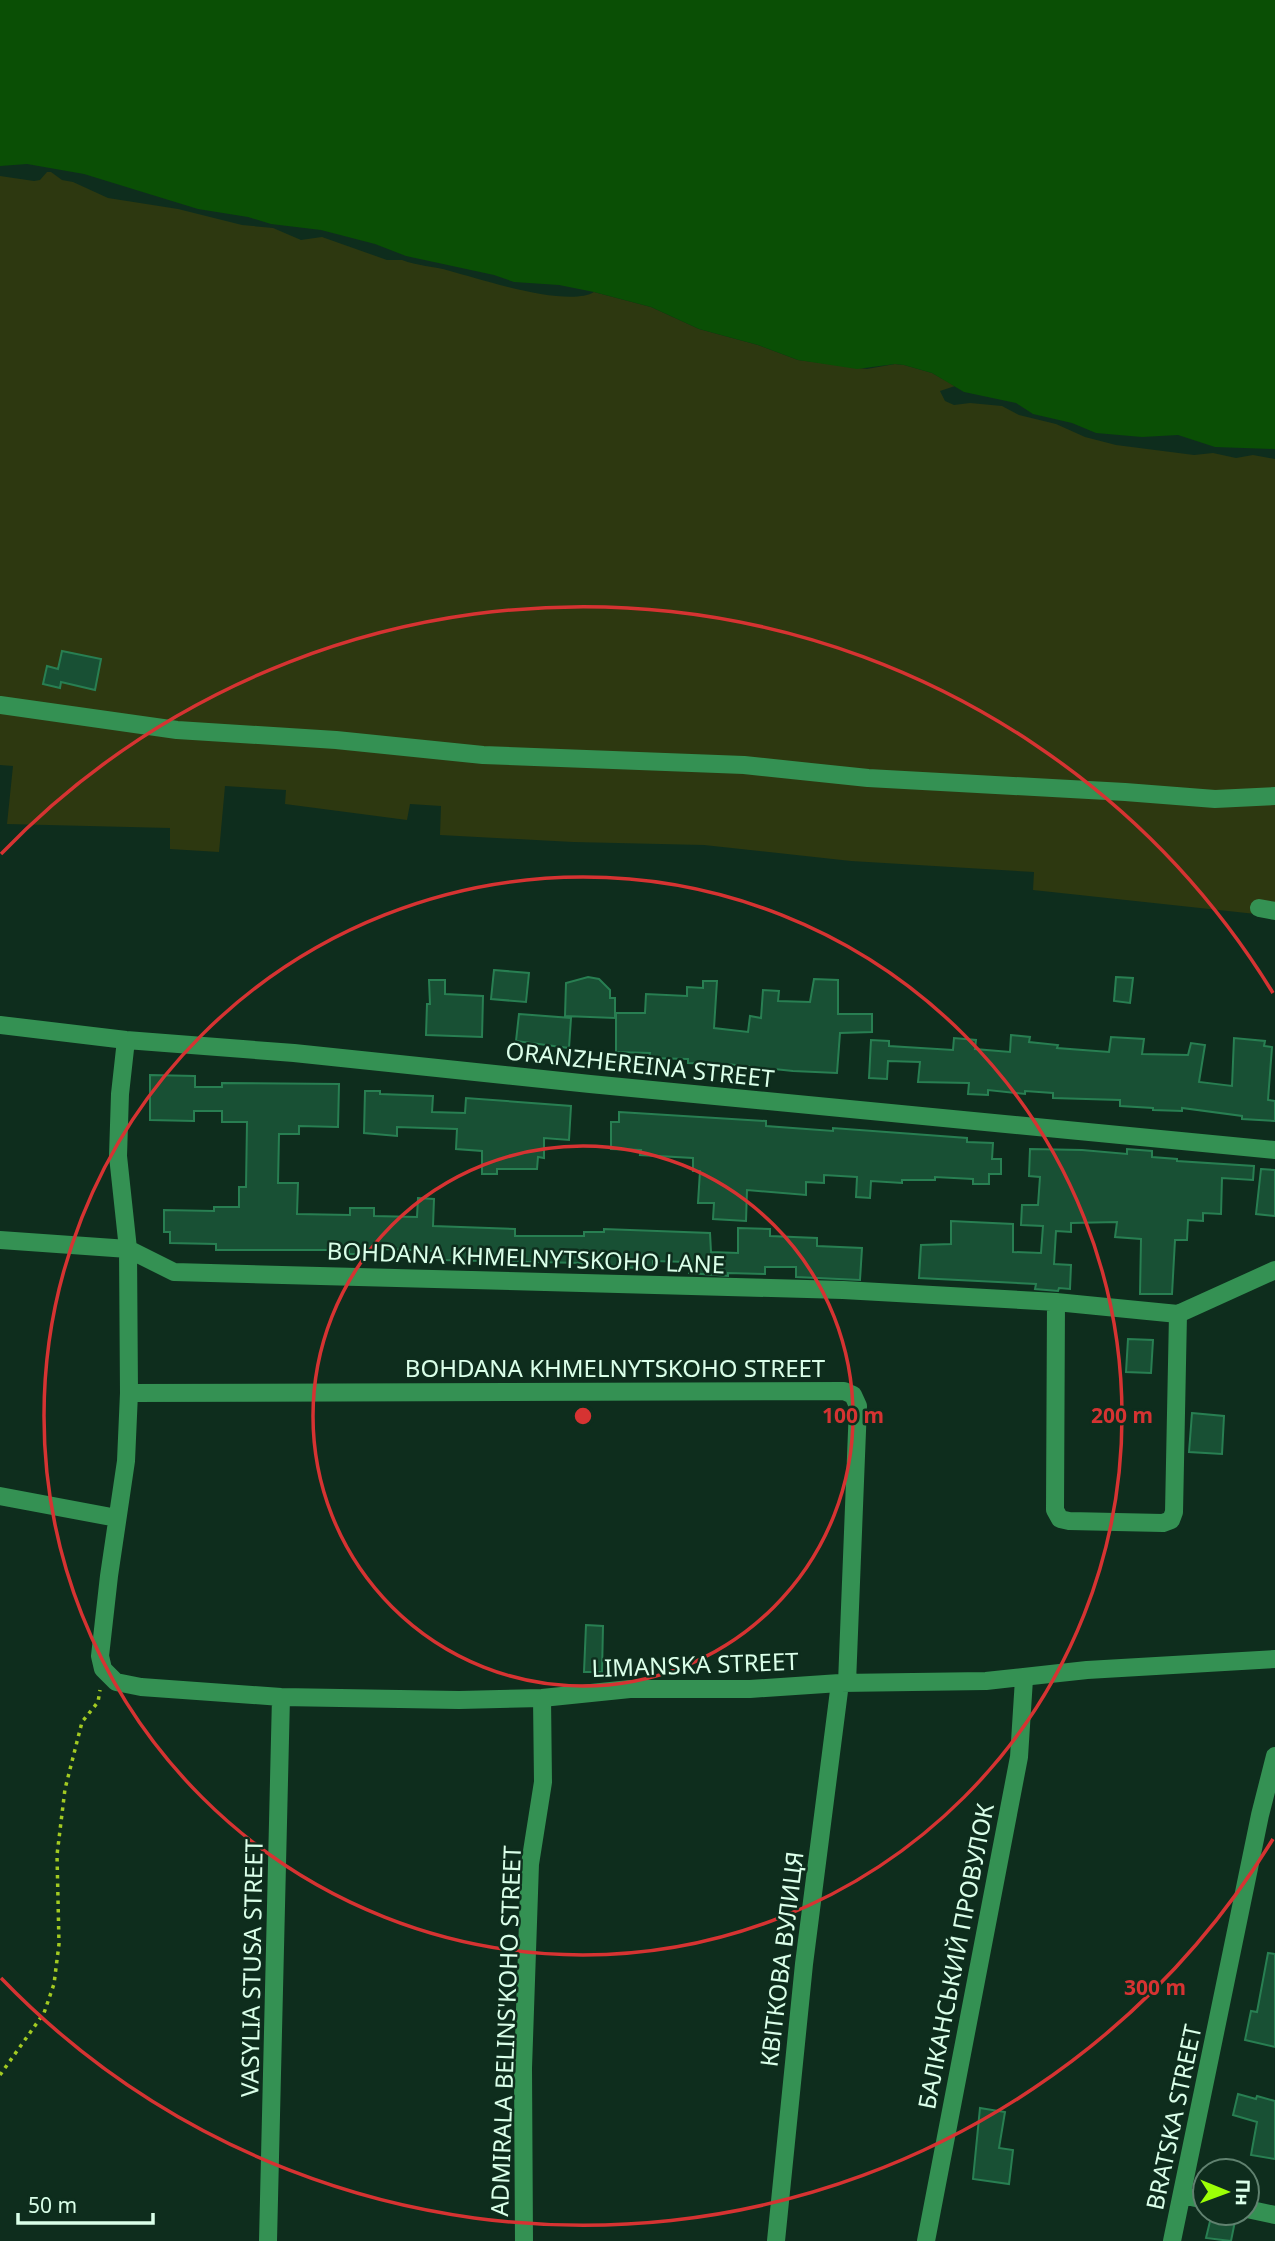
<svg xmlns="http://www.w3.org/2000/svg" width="1275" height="2241" viewBox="0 0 1275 2241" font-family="'Noto Sans',sans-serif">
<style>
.green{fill:#2d3810}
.water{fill:#0a4f05}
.building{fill:#185034;stroke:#287f52;stroke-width:2}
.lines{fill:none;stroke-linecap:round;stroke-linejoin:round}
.path{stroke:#a3cb22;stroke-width:3.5;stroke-dasharray:3.5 5;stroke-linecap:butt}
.minor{stroke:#349153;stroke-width:18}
.ring{fill:none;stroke:#d63332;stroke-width:3.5}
.labels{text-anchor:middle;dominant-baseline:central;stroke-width:5;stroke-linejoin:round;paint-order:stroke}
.street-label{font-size:24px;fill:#daffe9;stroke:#0e2d1d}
.centre{fill:#d63332;stroke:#0e2d1d;stroke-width:3.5}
.ring-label{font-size:21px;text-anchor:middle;font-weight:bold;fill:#d63332;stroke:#0e2d1d;stroke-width:5;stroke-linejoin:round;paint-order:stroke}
</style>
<rect width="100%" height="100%" fill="#0e2d1d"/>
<!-- green -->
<path class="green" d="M47,172H51L62,180L73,182L108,198L178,209L242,225L273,228L301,240L322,237L387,260H402C417,266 434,266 450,271C480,279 568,308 594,292L651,307L699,329L758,345L798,360L867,369L895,364L904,365L932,373L955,386L940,391L945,401L954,405L970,403L1002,406L1019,415L1056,424L1085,437L1116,445L1194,455L1213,453L1236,458L1253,455L1275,459V916L1033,890L1034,872L851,861L704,845L573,842L440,835L441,806L410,804L407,820L285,804L286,790L225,786L219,852L170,849V828L7,824L13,766L0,765V176L34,181L40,180Z"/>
<!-- water -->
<path class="water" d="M0,0H1275V449L1215,447L1178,435L1142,437L1096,433L1072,423L1033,414L1016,403L964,392L932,373L904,365L895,364L857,369L798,360L758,345L699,329L651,307L594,292L559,285L514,282L494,275L406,256L375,244L321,230L271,224L248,217L198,209L84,174L27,164L0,166Z"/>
<!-- building -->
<path class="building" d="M62,651L101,659L95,690L61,682L60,688L43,684L47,666L58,669Z
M494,970L529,973L526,1002L491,999Z
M588,977L599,979L610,990V998H615V1018L565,1016L566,983Z
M1116,977L1133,978L1130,1003L1114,1001Z
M814,979L838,980V1014H872V1032L840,1033L837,1073L793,1071L709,1062V1064L688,1063V1059L649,1058L650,1053L616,1052V1013H645L646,994L687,996V987L703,988V981H717L714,1028L748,1032L750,1016L761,1018L763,990L779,991L778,1001L810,1002Z
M429,980H445V994L483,996L482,1037L426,1035L427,1004H430Z
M519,1014L571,1018L569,1048L516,1041Z
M1011,1035L1030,1037L1029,1042L1058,1045L1057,1048L1109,1052L1111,1037L1144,1039L1142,1054L1188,1055L1191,1043L1205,1045L1199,1082L1232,1086L1234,1038L1265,1041L1264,1046L1272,1047L1268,1100L1275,1101V1121L1242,1119V1116L1182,1108V1111L1153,1110V1108L1120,1106V1100L1053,1098V1093L1025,1091V1094L988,1090V1095L968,1094L969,1083L918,1082L920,1062L888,1061L887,1079L869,1078L871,1040L889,1041V1046L953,1050L954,1038L976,1040L975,1049L1010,1052Z
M150,1075L195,1076V1087H222V1083L339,1084L338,1127L299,1126V1134H279L278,1183H298L297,1214L350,1215V1208H374V1216L417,1217L418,1198L434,1199L433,1226L515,1229V1236H584V1232H604V1229L710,1233L711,1252L738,1253V1228L770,1229V1236L817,1238V1246L862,1248L860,1280L796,1277V1267H765V1274L728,1273V1276L689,1273V1262L653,1261V1268L582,1267V1263L440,1260V1252L435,1251L385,1249L373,1250V1254H349V1250H216V1244L170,1243V1232H164V1210L214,1211V1207H239V1187H246L247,1122H222V1111H194V1121L150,1120Z
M365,1091H380V1094L433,1096L432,1112L465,1113L466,1098L571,1106L569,1140L544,1138V1158L538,1157L537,1169H497V1174H482V1151L456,1149L457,1129L397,1127V1136L364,1133Z
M619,1112L766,1121V1126L833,1131V1128L967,1138V1142L993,1143L992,1159H1001V1174H989V1184H973V1179L935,1177V1180H902V1183L871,1181L870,1198L856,1197L857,1177L824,1175V1183L806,1182V1195L747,1190L746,1221L713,1219L714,1203H698L700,1171H693V1158L640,1155L641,1150L611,1149V1122H619Z
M1030,1149L1082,1150L1127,1154V1149L1152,1151V1157L1177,1159V1161L1254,1166L1253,1180L1222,1178L1221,1214L1203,1213V1221L1188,1220L1187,1240H1175L1172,1294H1140L1141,1239L1115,1237L1117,1222L1071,1223V1232L1056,1231L1054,1264L1071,1265L1070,1289L1059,1288L1058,1291L1035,1289L1036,1284L919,1278L921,1245L951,1244V1221L1013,1224V1252L1041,1253L1043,1226L1021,1225L1022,1205H1038L1040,1177L1029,1176Z
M1261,1169L1275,1170V1216L1256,1214Z
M1128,1339L1153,1340L1151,1373L1126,1372Z
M1192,1413L1224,1416L1222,1454L1189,1452Z
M586,1625L603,1626L602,1672H584Z
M1268,1953L1275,1954V2047L1245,2040L1251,2011L1257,2012Z
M1238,2094L1256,2099L1257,2096L1275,2101V2159L1251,2155L1257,2122L1233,2115Z
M980,2108L1005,2112L999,2148L1013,2150L1009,2184L973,2179Z
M1212,2213L1236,2216L1231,2241L1206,2238Z"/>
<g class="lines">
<!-- path -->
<path class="path" d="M0,2075L44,2013L54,1984L59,1944L57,1855L65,1789L82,1722L98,1702L100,1690"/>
<!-- minor -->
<path class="minor" d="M0,705L177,730L336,740L483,755L744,765L868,778L1125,792L1215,799L1275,796
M1259,908L1275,911
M0,1025L126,1040L294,1053L590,1084L1275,1150
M126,1040L120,1094L118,1156L128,1249L129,1393L126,1461L109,1576L100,1656L103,1669L116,1682L141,1687L281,1697L459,1700L542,1698L630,1689H750L840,1683L986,1681L1087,1670L1275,1659
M0,1240L128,1249L174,1272L843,1290L1056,1302L1178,1314L1275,1270
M1056,1302L1055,1510L1060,1519L1069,1521L1163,1523L1171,1520L1174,1512L1178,1314
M129,1393L844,1391L853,1395L858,1406L847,1683
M0,1496L117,1518
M1182,2195L1205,2200
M1247,2209L1275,2215
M268,2241L281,1697
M524,2241L523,2068L530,1864L543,1782L542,1698
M776,2241L804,1964L840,1683
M926,2241L1019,1757L1024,1679
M1172,2241L1260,1815L1275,1756"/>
</g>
<!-- distance rings -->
<g class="ring">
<circle cx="583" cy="1416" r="270"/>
<circle cx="583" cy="1416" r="539"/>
<path d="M1273 1839A809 809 0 0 1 1 1978M1 854A809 809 0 0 1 1273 993"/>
</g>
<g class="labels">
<!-- street labels -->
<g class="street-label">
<text transform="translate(640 1064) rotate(6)">ORANZHEREINA STREET</text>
<text transform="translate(526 1257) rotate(2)">BOHDANA KHMELNYTSKOHO LANE</text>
<text x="615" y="1367">BOHDANA KHMELNYTSKOHO STREET</text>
<text transform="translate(695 1664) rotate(-2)">LIMANSKA STREET</text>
<text transform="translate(955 1956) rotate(-79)">БАЛКАНСЬКИЙ ПРОВУЛОК</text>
<text transform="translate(781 1959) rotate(-83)">КВІТКОВА ВУЛИЦЯ</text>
<text transform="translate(251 1968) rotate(-89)">VASYLIA STUSA STREET</text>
<text transform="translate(505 2031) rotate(-88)">ADMIRALA BELINS'KOHO STREET</text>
<text transform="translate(1173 2117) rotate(-78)">BRATSKA STREET</text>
</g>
</g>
<circle cx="583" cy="1416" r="10" class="centre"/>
<g class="ring-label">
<text x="853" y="1423">100 m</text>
<text x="1122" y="1423">200 m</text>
<text x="1155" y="1995">300 m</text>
</g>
<!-- north arrow -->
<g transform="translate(1226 2192) rotate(91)"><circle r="33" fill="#0e2d1d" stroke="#60816f" stroke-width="2"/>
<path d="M0-5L12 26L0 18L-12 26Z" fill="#9dff06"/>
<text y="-10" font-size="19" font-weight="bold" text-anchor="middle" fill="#daffe9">Пн</text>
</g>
<!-- scale -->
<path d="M18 2213v10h135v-10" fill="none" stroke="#daffe9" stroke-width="3.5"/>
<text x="28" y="2213" font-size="21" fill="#daffe9" stroke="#0e2d1d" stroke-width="5" paint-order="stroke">50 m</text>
</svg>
